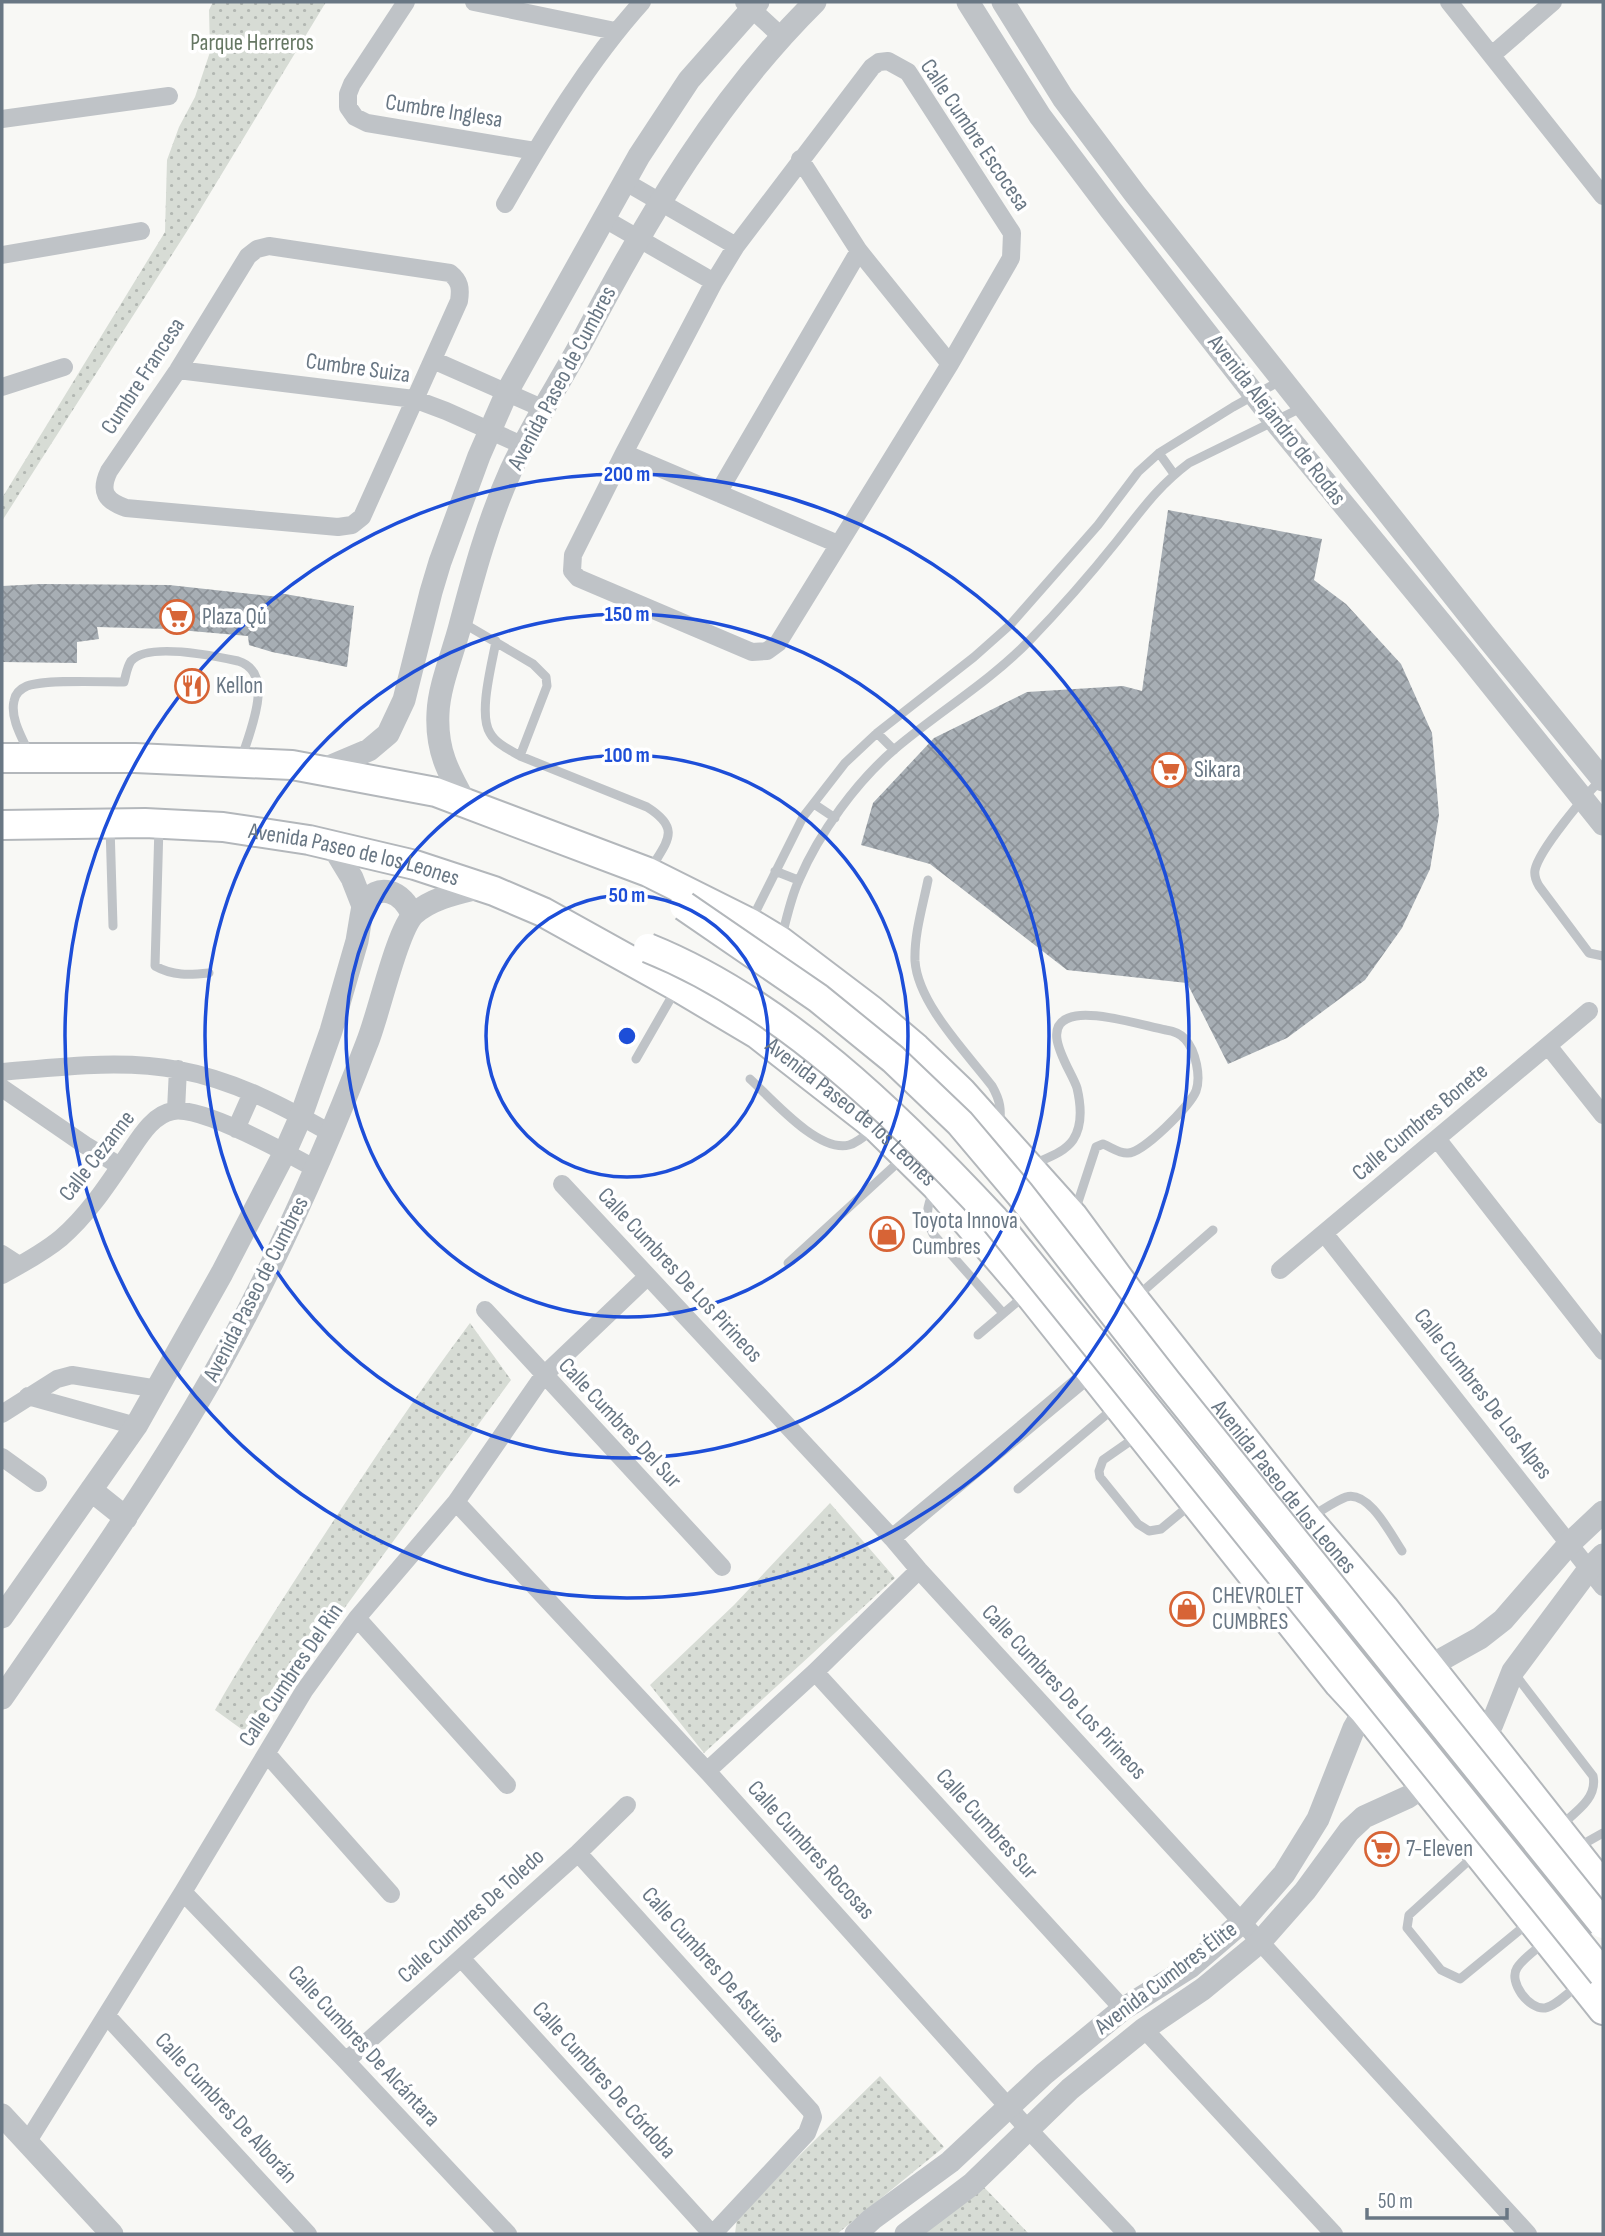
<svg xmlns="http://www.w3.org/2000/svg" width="1605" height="2236" viewBox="0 0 1605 2236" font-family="'Sofia Sans Condensed',sans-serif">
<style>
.park{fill:url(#park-dots)}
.building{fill:url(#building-cross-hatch)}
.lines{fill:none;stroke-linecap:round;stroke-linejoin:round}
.primary-casing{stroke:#b3b7bb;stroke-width:32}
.service{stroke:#bfc3c7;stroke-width:9}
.minor{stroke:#bfc3c7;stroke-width:18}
.tertiary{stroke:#bfc3c7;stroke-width:23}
.primary{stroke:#fff;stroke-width:28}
.primary-bridge-casing{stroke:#b3b7bb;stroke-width:32;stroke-linecap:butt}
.primary-bridge{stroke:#fff;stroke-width:28}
.ring{fill:none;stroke:#1d4ed8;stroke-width:3.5}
.labels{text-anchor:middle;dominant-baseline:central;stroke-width:7;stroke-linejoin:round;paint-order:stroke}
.park-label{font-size:23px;fill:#667763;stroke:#fff}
.street-label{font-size:23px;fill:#697784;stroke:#fff}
.poi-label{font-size:23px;fill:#697784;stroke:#fff;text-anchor:start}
.centre{fill:#1d4ed8;stroke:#fff;stroke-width:3.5}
.ring-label{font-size:21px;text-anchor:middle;font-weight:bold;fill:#1d4ed8;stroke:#fff;stroke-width:7;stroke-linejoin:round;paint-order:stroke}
</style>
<defs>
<pattern id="park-dots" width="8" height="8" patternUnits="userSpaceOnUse" patternTransform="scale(1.75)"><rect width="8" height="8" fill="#d7dcd5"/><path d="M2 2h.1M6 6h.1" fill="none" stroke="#b2b7b2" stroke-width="1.8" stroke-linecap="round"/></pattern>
<pattern id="building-cross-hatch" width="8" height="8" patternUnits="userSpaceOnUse" patternTransform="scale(1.75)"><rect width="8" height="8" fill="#a7aeb4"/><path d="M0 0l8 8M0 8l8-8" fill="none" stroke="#8c9298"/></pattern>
</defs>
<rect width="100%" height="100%" fill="#f8f8f5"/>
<!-- park -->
<path class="park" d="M213,2H326L189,228L2,521V498L165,232L167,160L179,127L195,97L210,52L209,10Z
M470,1323L511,1380L251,1736L215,1710C252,1645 293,1583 334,1520C377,1454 422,1387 470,1323Z
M830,1503L895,1578L704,1753L650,1685L734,1605Z
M880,2076L944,2147L837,2234H735L737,2217Z
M980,2183L1029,2234H918Z"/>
<!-- building -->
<path class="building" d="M1168,510L1322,539L1314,580L1346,604L1401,664L1432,733L1439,815L1430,869L1402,928L1365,980L1287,1038L1228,1064L1187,983L1067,970L930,864L861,845L873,803L934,738L1027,692L1123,686L1142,691Z
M41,584L169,585L279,597V593L354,606L347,667L272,652L249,645L248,636L168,629L97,627L99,639L77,642V663L2,662V586Z"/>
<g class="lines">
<!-- primary casing -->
<g class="primary-casing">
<g id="primary">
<path id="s1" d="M2,758H135L292,765L436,792L648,872L750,923L780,941L871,1010L916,1048L961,1091L1073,1216L1134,1299L1308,1519L1384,1608L1603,1886"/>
<path id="s2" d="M2,825L145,823L223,827L309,840L415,865L494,891L543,912L678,987L757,1034L876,1127L936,1186L1028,1293L1339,1684L1364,1711L1603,2010"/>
</g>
</g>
<!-- service -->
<path class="service" d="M1159,453L1174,474
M463,623L533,664L546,677L547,686L520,756
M496,641C492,664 478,714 490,733C496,744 510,750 520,756L647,807C682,829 667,841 650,870
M877,733L894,750
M29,753C22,738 10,718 14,701C15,694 20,689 27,686C46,679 102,682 124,682C126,675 127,667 131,661C148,642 215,656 238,661C277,673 249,733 241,760
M1601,780C1585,795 1539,850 1535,870C1534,876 1536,881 1539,886L1589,953L1603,956
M814,804L835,818
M110,826L113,926
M159,826L155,966C173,976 189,975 209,973
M775,871L798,880
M928,880C923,905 914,934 915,961C918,1004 967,1053 992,1086C1000,1100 1002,1110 999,1126
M752,919L803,817L845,763L877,733L974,657L1010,625L1098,525L1138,472L1159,453L1233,407L1280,381
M782,936C787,917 791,897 799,880C819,833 857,781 896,748C940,711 989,682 1029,641C1060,609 1089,576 1117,541C1141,511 1157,487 1189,463L1301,408
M636,1059L675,991
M750,1079C771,1098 818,1153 849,1145C857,1143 865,1136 872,1130
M1032,1165C1046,1158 1064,1153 1073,1140C1083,1125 1081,1105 1077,1088C1071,1069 1035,1023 1076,1016C1098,1012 1142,1025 1166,1030C1173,1031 1180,1033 1185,1039C1196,1051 1201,1077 1196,1091C1190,1106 1143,1153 1128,1153C1120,1154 1111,1147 1103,1144L1096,1147L1075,1211
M934,1191C926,1207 925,1218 933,1234L1003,1313
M788,1263L904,1157
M1135,1298L1213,1230
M978,1335L1024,1296
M1136,1437L1103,1460L1099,1471L1100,1477L1138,1524L1149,1531L1161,1529L1190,1505
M1018,1489L1114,1408
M1312,1516C1323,1510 1335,1501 1346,1497C1369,1490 1391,1535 1402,1551
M1514,1673L1593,1776C1598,1799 1574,1813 1559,1827
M1578,1847L1603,1833
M1476,1854L1409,1915L1407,1928L1441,1970L1460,1979L1527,1924
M1546,1941C1537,1949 1523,1958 1517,1968C1508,1982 1529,2010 1545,2008C1556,2006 1568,1992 1578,1986"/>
<!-- minor -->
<path class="minor" d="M406,2L352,84L348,94V107L355,117L367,123L535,151
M474,2L615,31
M744,2L781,36
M1449,2L1603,196
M1492,55L1553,2
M888,61L908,72L1012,233L1011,258L950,364L778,643L767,651L752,652L578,578L572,571L573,555L624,453L714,282L736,246L872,67L879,62Z
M2,119L169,96
M800,159L859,251L950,364
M624,181L736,246
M505,204C545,134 588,62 642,2
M603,218L714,282
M269,246L450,273C460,281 461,288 459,301L362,517L352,525L338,527L126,508C106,501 99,492 109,471L178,370L248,256L257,249Z
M2,255L141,231
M433,360L544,409
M178,370L414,399L446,411L524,446
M2,387L64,367
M624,453L838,544
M718,493L859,251
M1549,1047L1603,1115
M2,1072C59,1067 122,1059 179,1070C234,1080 285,1107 332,1134
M2,1088L85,1145L120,1166
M176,1110L178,1069
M236,1129L252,1093
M1438,1140L1603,1351
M562,1184L892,1538L919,1570L1528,2234
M1324,1233L1603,1587
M2,1254L19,1265
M1280,1270L1589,1011
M2,1275C22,1264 43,1253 61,1238C89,1214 110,1181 131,1150C141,1135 154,1114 173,1111C203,1106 288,1154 316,1169
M485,1310L722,1567
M28,1396L136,1426
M2,1414L57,1379L72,1375L158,1389
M2,1457L38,1483
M456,1502L707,1771L1028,2129L1127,2234
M892,1538L1091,1372
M357,1618L507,1785
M815,1672L1123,2009
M267,1754L391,1894
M707,1771L815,1672L919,1570
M578,1853L811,2111L813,2117L807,2133L713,2234
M183,1892L346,2061L508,2234
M461,1958L712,2234
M107,2016L308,2234
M1144,2029L1334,2234
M346,2061L578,1853L627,1805
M28,2141L183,1892L304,1691L330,1655L357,1618L456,1502L543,1376L647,1277"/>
<!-- tertiary -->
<path class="tertiary" d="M968,2L1040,116L1110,209L1274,420L1465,652L1603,824
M1003,2L1063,98L1135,194L1484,634L1603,780
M324,769L369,750L388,734L404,700L431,592L440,562L479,456L507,392L639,156L689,80L758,2
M465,802C448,772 436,750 438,713C439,686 453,653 460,626C474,573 488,521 511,470C532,424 561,381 585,336C648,216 718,98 815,2
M363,906C377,880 404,892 412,915
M91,1490L126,1518
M2,1617L136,1426L222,1273L285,1152L301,1116L331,1031L357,941L361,917L363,906L352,878L332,845
M2,1698C68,1602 136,1507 195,1407C263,1292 319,1168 367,1043C378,1017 397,930 414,914C432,898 458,893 482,887
M2,2115L112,2234
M856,2234L872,2219L950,2162L1044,2074L1123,2009L1190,1967L1241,1923L1284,1874L1318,1819L1354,1728L1364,1711L1394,1686L1480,1638L1503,1620L1570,1543L1603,1512
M906,2234L972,2184L1070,2089L1144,2029L1203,1989L1260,1942L1305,1891L1349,1831L1364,1817L1408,1797L1449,1770L1475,1748L1492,1724L1513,1671L1589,1569L1603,1555"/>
<!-- primary -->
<use href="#primary" class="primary"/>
<!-- primary-bridge casing -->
<g class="primary-bridge-casing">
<path id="primary-bridge" d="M684,906L818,998L893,1059L960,1123L1020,1194L1167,1382L1603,1924
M648,948C782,1002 897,1115 994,1219L1603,1974"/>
</g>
<!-- primary-bridge -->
<use href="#primary-bridge" class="primary-bridge"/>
</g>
<!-- distance rings -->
<g class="ring">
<circle cx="627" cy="1036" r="141"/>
<circle cx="627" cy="1036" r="281"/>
<circle cx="627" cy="1036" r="422"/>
<circle cx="627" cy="1036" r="562"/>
</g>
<!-- icons -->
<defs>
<g id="supermarket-ring" transform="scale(1.75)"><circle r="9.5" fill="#fff" stroke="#d76436" stroke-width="1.5"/><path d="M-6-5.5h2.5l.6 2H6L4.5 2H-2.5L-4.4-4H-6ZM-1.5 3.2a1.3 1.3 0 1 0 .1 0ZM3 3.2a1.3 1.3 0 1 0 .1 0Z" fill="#d76436"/></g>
<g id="restaurant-ring" transform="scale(1.75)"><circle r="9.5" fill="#fff" stroke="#d76436" stroke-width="1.5"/><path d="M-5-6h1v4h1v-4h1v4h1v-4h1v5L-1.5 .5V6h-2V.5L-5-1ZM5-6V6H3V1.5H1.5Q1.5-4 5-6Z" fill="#d76436"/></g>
<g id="shop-ring" transform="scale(1.75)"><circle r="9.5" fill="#fff" stroke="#d76436" stroke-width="1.5"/><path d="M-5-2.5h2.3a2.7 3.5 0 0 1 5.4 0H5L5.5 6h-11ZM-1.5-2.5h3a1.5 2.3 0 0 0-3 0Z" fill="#d76436"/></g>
</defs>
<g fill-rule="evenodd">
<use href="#supermarket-ring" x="177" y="617"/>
<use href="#restaurant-ring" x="192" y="686"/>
<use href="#supermarket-ring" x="1169" y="770"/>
<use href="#shop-ring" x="887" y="1234"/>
<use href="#shop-ring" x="1187" y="1609"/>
<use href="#supermarket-ring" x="1382" y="1849"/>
</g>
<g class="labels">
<!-- park labels -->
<g class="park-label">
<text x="252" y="43">Parque Herreros</text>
</g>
<!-- street labels -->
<g class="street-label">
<text transform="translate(444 111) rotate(9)">Cumbre Inglesa</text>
<text transform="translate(975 135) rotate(56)">Calle Cumbre Escocesa</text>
<text transform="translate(358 368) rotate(8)">Cumbre Suiza</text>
<text transform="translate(143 376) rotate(-57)">Cumbre Francesa</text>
<text transform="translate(562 378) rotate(-62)">Avenida Paseo de Cumbres</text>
<text transform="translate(1277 420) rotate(52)">Avenida Alejandro de Rodas</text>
<text stroke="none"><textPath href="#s2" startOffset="355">Avenida Paseo de los Leones</textPath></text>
<text stroke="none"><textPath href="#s2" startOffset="922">Avenida Paseo de los Leones</textPath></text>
<text transform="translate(1420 1122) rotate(-40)">Calle Cumbres Bonete</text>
<text transform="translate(97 1156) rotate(-52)">Calle Cezanne</text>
<text transform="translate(680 1275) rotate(47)">Calle Cumbres De Los Pirineos</text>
<text transform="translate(256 1289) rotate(-63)">Avenida Paseo de Cumbres</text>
<text transform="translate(1483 1394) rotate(52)">Calle Cumbres De Los Alpes</text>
<text transform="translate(620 1423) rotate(47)">Calle Cumbres Del Sur</text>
<text stroke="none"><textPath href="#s1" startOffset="1559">Avenida Paseo de los Leones</textPath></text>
<text transform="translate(291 1675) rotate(-56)">Calle Cumbres Del Rin</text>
<text transform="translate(1064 1692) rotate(47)">Calle Cumbres De Los Pirineos</text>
<text transform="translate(987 1824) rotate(48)">Calle Cumbres Sur</text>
<text transform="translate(811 1850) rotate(48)">Calle Cumbres Rocosas</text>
<text transform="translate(471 1916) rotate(-42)">Calle Cumbres De Toledo</text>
<text transform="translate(713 1965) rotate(48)">Calle Cumbres De Asturias</text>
<text transform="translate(1166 1978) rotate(-37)">Avenida Cumbres Élite</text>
<text transform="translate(364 2046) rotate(47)">Calle Cumbres De Alcántara</text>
<text transform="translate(604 2080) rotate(48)">Calle Cumbres De Córdoba</text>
<text transform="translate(226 2108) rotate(47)">Calle Cumbres De Alborán</text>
</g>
<!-- poi labels -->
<g class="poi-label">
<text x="202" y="617">Plaza Qú</text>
<text x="216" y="686">Kellon</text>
<text x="1194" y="770">Sikara</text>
<text x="912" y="1221">Toyota Innova<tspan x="912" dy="26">Cumbres</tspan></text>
<text x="1212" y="1596">CHEVROLET<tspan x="1212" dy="26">CUMBRES</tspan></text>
<text x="1406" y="1849">7-Eleven</text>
</g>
</g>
<circle cx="627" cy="1036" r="10" class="centre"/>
<g class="ring-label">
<text x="627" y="481">200 m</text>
<text x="627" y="621">150 m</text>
<text x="627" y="762">100 m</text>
<text x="627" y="902">50 m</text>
</g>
<!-- border -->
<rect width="1605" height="2236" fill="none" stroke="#697784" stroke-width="7"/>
<!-- scale -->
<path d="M1367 2208v10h140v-10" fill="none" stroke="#697784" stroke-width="3.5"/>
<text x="1378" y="2208" font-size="21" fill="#697784" stroke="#ffffff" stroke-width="5" paint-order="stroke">50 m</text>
</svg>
